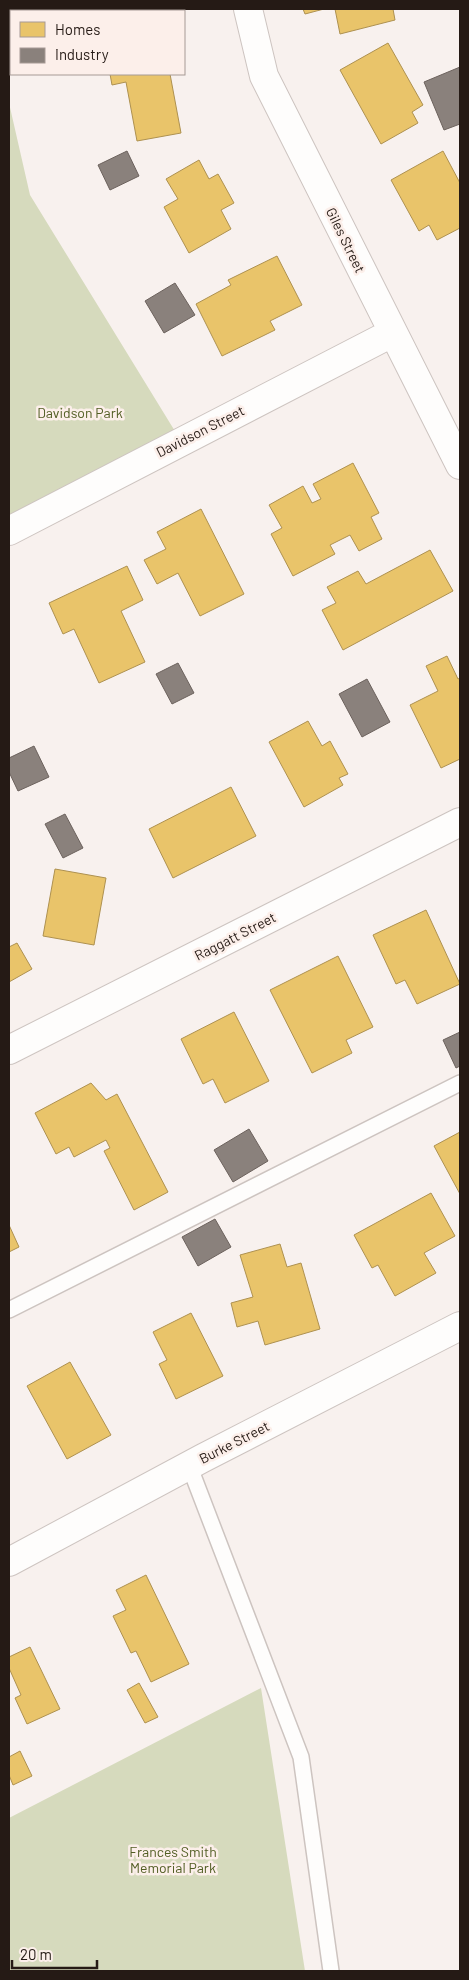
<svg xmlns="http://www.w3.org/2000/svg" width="469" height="1980" viewBox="0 0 469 1980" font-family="Barlow,sans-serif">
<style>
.green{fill:#d6dabd}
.homes{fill:#e9c46a;stroke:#ae9150}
.industry{fill:#8a817c;stroke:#6c625d}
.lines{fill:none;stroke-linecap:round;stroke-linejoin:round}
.service-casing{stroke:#cdc4c0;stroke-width:18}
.minor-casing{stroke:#cdc4c0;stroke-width:30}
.service{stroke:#fefdfc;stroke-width:15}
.minor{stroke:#fefdfc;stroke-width:28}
.labels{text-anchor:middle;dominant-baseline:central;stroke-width:5;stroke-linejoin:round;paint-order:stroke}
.street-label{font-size:14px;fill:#251a15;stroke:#fcefea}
.park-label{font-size:14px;fill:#515d23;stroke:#fcefea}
</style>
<rect width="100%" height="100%" fill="#f8f1ee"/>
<!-- green -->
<path class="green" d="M9,103L30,195L181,441L9,531Z
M261,1688L305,1971H9V1818Z"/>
<!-- homes -->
<path class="homes" d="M49,9H160V11H49Z
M303,9H324L305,14Z
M335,9H393L395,20L340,34Z
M388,43L423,105L412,112L418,123L381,144L340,70Z
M110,74H170L181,133L137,141L126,82L112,85Z
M443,151L460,183V228L437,240L429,225L419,231L391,180Z
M199,160L209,179L218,174L234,203L221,210L231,229L189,253L164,207L178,199L166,179Z
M277,256L302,305L270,321L275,330L222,356L196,304L231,285L228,280Z
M353,463L379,513L371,517L382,539L359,551L350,535L330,545L335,554L293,576L271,534L282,528L269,505L303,486L312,503L321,499L313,484Z
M201,509L244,594L200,616L178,573L157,584L144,560L166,549L157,532Z
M430,550L453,591L343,650L322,610L336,603L327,587L358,571L366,584Z
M127,566L143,600L121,611L145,662L99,683L74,629L63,634L49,603Z
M447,656L458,679L460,678V759L441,768L410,705L438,691L426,666Z
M308,721L322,746L330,741L348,774L339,778L343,785L304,807L269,742Z
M231,787L256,836L173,878L149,829Z
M55,869L106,878L94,945L43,936Z
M426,910L460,984L417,1004L405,980L396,984L373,935Z
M17,943L32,969L9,982V947Z
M338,956L373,1027L346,1040L352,1053L312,1073L270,990Z
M234,1012L269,1081L225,1103L213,1079L203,1084L181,1039Z
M91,1083L106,1100L117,1094L168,1192L134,1210L104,1151L110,1148L106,1140L74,1157L69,1147L56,1154L35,1113Z
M460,1132V1194L434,1146Z
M431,1193L455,1236L424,1253L436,1273L395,1296L378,1265L372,1268L354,1235Z
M9,1225L19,1247L9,1252Z
M280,1244L287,1267L301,1263L320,1329L265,1345L258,1321L237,1327L231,1303L253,1297L240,1255Z
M191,1313L223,1376L176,1399L159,1364L167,1360L153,1332Z
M70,1362L111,1435L67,1459L27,1386Z
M146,1575L189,1664L151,1682L136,1651L131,1653L113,1616L126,1610L116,1590Z
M30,1647L60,1709L27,1724L15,1698L21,1695L9,1668V1657Z
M139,1683L158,1717L145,1723L127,1690Z
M20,1751L32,1776L13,1785L9,1775V1757Z"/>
<!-- industry -->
<path class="industry" d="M460,67V124L444,130L424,82Z
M127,151L139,176L110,190L98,165Z
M175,283L195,315L164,333L145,301Z
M178,663L194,693L172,704L156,674Z
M367,679L390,722L362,737L339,694Z
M34,746L49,777L18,791L9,772V758Z
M65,814L83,848L63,858L45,824Z
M460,1032V1066L456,1068L443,1040Z
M249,1129L268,1161L233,1182L214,1150Z
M215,1219L231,1247L198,1266L182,1237Z"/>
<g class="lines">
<!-- service casing -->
<g class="service-casing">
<path id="service" d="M9,1310L460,1083
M189,1465L301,1757L331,1971"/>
</g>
<!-- minor casing -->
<g class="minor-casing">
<path id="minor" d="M248,9L264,76L460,465
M9,531L392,333
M9,1050L460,822
M9,1562L203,1458L460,1326"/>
</g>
<!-- service -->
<use href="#service" class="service"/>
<!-- minor -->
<use href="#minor" class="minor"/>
</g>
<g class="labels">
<!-- street labels -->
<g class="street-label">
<text transform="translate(346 240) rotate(64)">Giles Street</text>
<text transform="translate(200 431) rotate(-27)">Davidson Street</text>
<text transform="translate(235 936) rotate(-27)">Raggatt Street</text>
<text transform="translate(234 1442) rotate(-27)">Burke Street</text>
</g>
<!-- park labels -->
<g class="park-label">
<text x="80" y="412">Davidson Park</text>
<text x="173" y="1851">Frances Smith<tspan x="173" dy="16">Memorial Park</tspan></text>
</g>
</g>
<!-- border -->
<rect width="469" height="1980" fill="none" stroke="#251a15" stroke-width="20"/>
<!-- legend -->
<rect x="10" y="10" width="175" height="65" fill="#fcefea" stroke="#a69a95"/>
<rect x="20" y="22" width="25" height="15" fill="#e9c46a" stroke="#a69a95"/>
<text x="55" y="35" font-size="15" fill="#251a15">Homes</text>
<rect x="20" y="48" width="25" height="15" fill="#8a817c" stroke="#a69a95"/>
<text x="55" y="60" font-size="15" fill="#251a15">Industry</text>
<!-- scale -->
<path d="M12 1960v8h85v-8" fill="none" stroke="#251a15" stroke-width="2.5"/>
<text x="20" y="1960" font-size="15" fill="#251a15" stroke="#fcefea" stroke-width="4" paint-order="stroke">20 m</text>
</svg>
